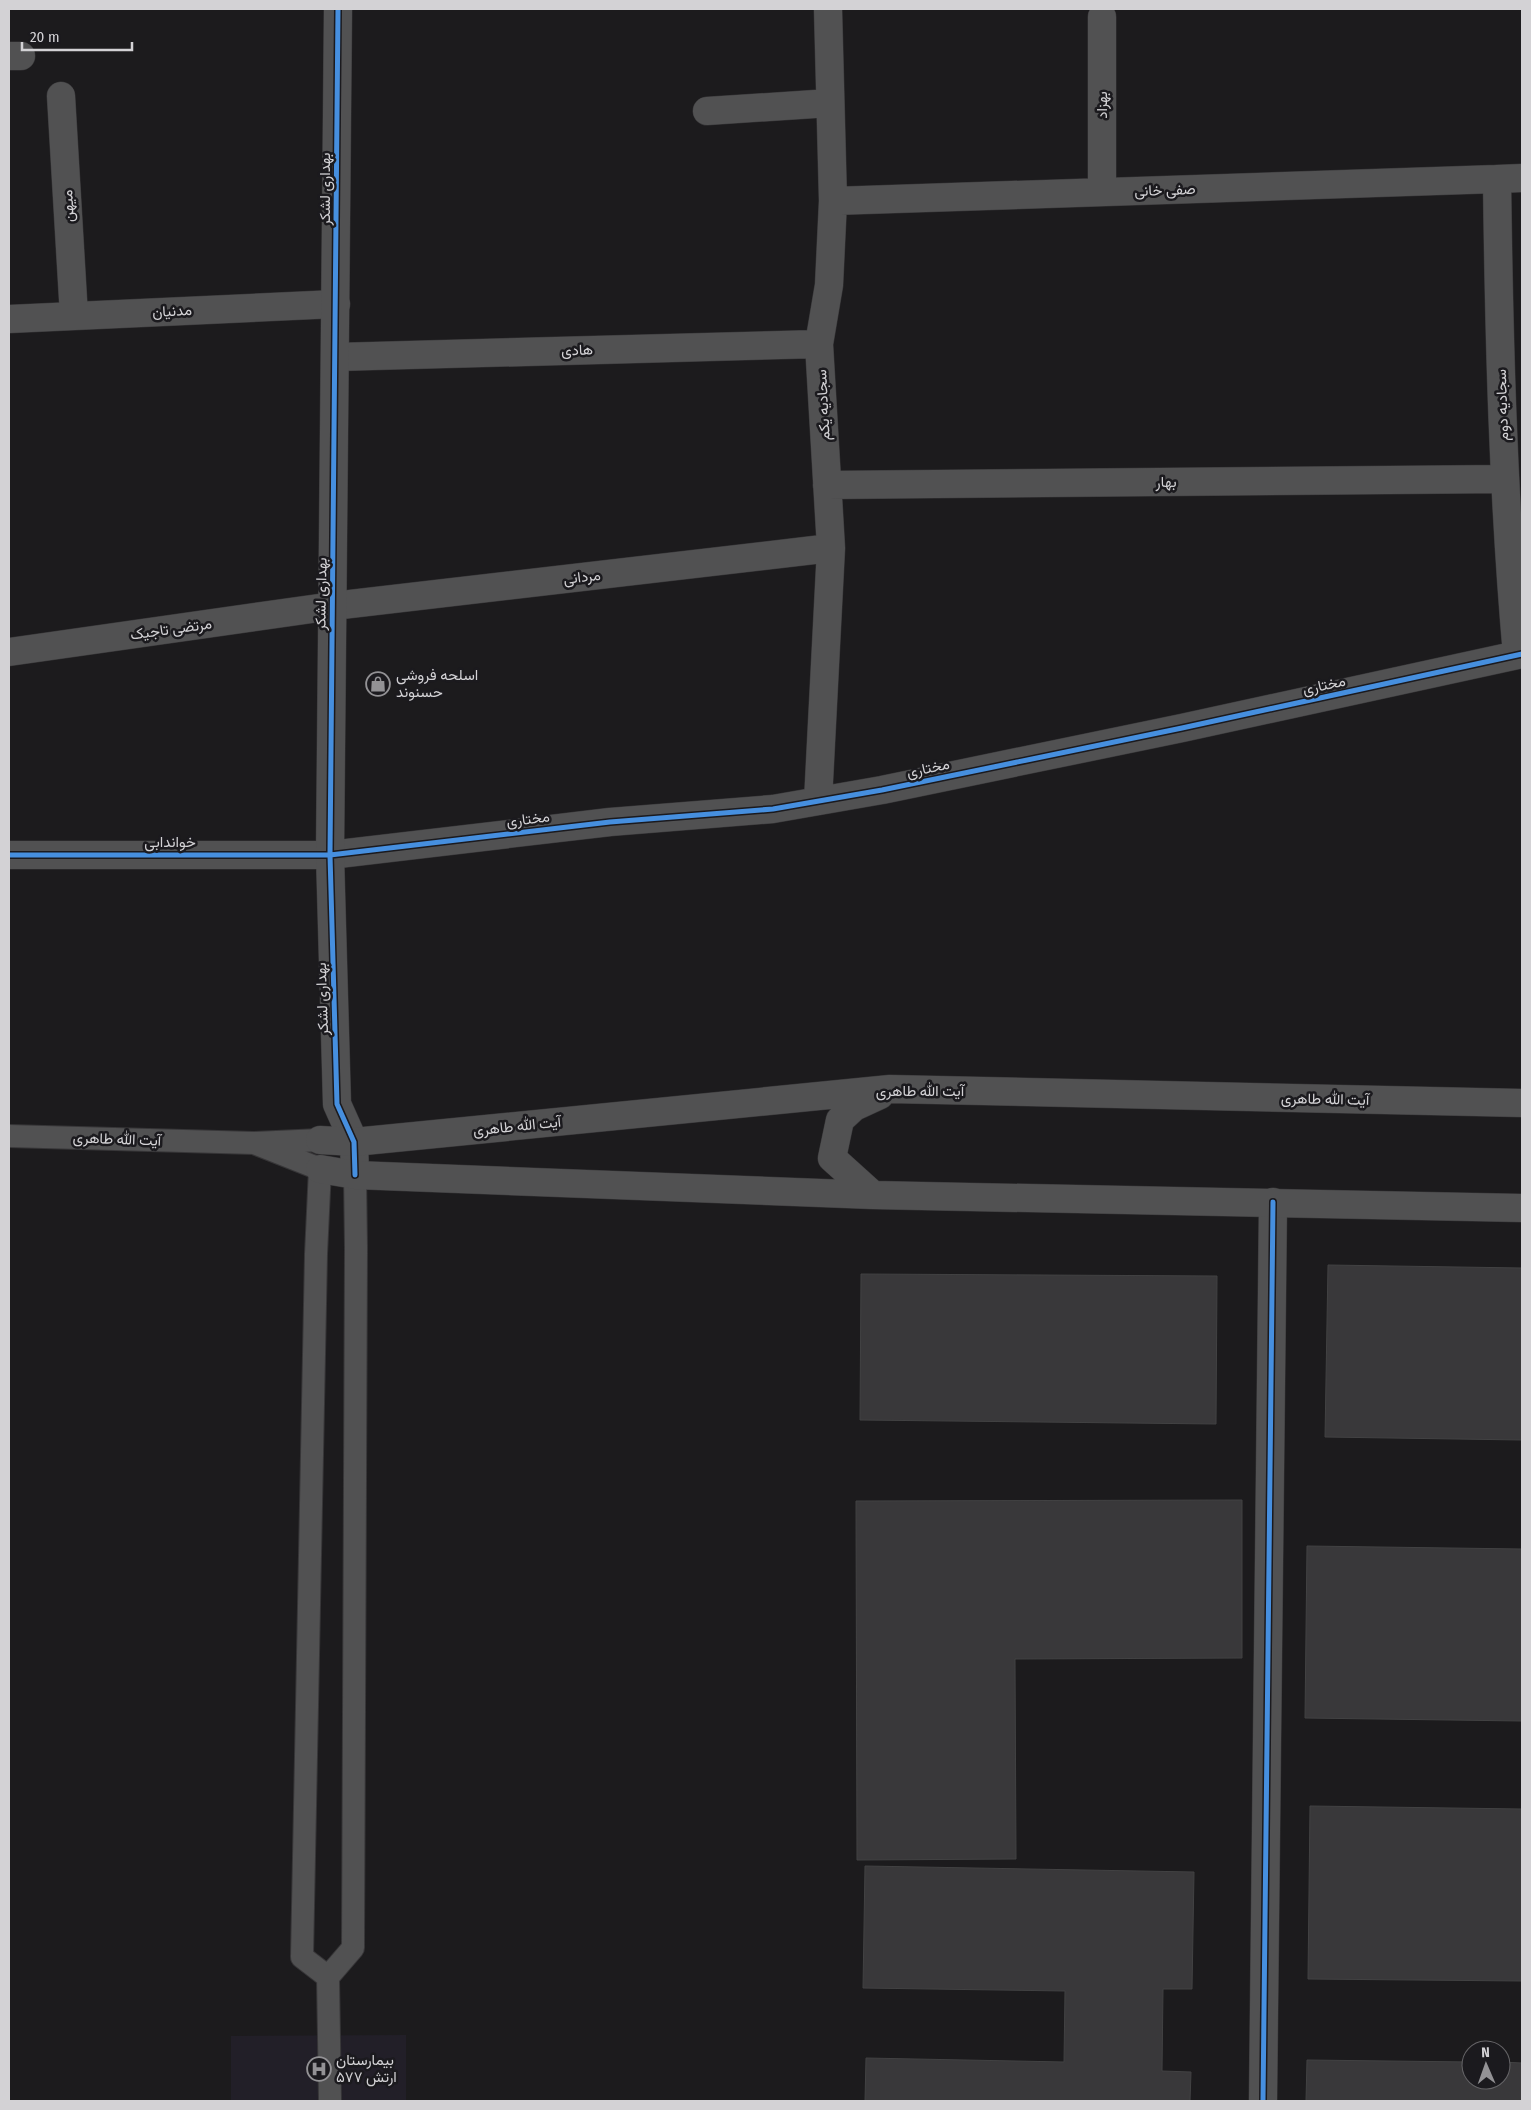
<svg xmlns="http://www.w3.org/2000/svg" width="1531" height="2110" viewBox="0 0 1531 2110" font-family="'Fira Sans Condensed',Vazirmatn,sans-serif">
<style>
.built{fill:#221f28}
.building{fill:#39383a;stroke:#424243}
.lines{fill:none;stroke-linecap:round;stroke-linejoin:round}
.service-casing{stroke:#373638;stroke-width:24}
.minor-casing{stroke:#373638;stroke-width:29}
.tertiary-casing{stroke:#373638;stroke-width:29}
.secondary-casing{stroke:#373638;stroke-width:29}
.service{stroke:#515152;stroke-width:22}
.minor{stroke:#515152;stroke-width:28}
.tertiary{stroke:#515152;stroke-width:28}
.secondary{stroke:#515152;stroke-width:28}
.cycleway-casing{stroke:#1b1a1e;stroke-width:8}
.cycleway{stroke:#468fdf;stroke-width:5}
.labels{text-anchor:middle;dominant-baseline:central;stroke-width:5;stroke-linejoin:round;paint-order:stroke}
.street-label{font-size:15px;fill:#d3d2d5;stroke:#1b1a1e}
.poi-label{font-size:15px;fill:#d3d2d5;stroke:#1b1a1e;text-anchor:start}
</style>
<rect width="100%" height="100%" fill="#1c1b1d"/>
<!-- built -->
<path class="built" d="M406,2035V2101H231V2036Z"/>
<!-- building -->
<path class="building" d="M1328,1265L1522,1268V1440L1325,1437Z
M861,1274L1217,1276L1216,1424L860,1420Z
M1242,1500V1658L1015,1659L1016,1859L857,1860L856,1501Z
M1307,1546L1522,1549V1721L1305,1718Z
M1310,1806L1522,1809V1981L1308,1979Z
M865,1866L1194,1872L1192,1989H1163L1162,2071L1191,2072L1190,2101H865L866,2058L1064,2062L1065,1991L863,1988Z
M1307,2060L1471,2062V2080H1501V2062L1522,2063V2101H1306Z"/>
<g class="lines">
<!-- service casing -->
<g class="service-casing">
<path id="service" d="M9,1136L254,1143L320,1140
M254,1143L320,1169L316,1254L302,1957L328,1977
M330,2101L328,1977L353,1948L356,1248L355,1175"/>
</g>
<!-- minor casing -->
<g class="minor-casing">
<path id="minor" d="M1102,17V192
M9,56H21
M61,96L74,316
M707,111L830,103
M833,201L1497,179
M9,319L336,304
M336,357L819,344
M827,485L1505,479
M9,652L333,606L831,548
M1517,655C1503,497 1499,338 1497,179L1522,178
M818,801L831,548L819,344L829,285L833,201L828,9
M9,855H330L610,822L773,809L882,790L1182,728L1522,654
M1263,2101L1273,1202"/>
</g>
<!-- tertiary casing -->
<g class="tertiary-casing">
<path id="tertiary" d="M338,9L330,855L337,1104L354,1142L355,1175"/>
</g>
<!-- secondary casing -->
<g class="secondary-casing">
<path id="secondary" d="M320,1140L354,1142L890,1089L1522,1103
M320,1169L355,1175L873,1195L1522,1208
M873,1195L832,1158L840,1120L854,1107L880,1095"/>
</g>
<!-- service -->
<use href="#service" class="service"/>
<!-- minor -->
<use href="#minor" class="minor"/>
<!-- tertiary -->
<use href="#tertiary" class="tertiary"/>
<!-- secondary -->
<use href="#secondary" class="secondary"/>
<!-- cycleway casing -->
<g class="cycleway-casing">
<path id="cycleway" d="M338,9L330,855L337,1104L354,1142L355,1175
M9,855H330L610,822L773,809L882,790L1182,728L1522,654
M1263,2101L1273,1202"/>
</g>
<!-- cycleway -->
<use href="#cycleway" class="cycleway"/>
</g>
<!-- icons -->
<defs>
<g id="shop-ring" transform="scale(1.25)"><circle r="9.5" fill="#1b1a1e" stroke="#939295" stroke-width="1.5"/><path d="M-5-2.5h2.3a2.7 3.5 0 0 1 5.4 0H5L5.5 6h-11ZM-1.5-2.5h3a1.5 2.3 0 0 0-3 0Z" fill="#939295"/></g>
<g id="hospital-ring" transform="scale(1.25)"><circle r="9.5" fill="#1b1a1e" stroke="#939295" stroke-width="1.5"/><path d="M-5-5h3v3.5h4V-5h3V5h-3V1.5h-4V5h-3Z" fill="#939295"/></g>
</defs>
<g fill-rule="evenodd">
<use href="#shop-ring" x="378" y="684"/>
<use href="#hospital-ring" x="319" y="2069"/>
</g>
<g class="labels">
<!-- street labels -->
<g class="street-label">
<text transform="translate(1102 105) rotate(-90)">بهزاد</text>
<text transform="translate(325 189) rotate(-90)">بهداری لشکر</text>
<text transform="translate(1165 190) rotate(-2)">صفی خانی</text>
<text transform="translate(68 206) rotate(-93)">میهن</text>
<text transform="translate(172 311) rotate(-3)">مدنیان</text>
<text transform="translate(577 350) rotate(-2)">هادی</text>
<text transform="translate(823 405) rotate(-93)">سجادیه یکم</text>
<text transform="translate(1502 405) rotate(-92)">سجادیه دوم</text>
<text transform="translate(1166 482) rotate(-1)">بهار</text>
<text transform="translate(582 577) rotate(-7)">مردانی</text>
<text transform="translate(321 594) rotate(-89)">بهداری لشکر</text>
<text transform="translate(171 629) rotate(-8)">مرتضی تاجیک</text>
<text transform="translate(1324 685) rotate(-12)">مختاری</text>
<text transform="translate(928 768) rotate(-12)">مختاری</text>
<text transform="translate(528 819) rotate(-7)">مختاری</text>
<text x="170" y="842">خواندابی</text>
<text transform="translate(322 999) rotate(-92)">بهداری لشکر</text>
<text x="920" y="1091">آیت الله طاهری</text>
<text transform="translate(1325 1099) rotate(1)">آیت الله طاهری</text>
<text transform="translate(517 1126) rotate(-6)">آیت الله طاهری</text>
<text transform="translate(117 1139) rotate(2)">آیت الله طاهری</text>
</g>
<!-- poi labels -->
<g class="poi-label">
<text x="396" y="675">اسلحه فروشی<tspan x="396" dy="17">حسنوند</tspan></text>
<text x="336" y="2060">بیمارستان<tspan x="336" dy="17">۵۷۷ ارتش</tspan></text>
</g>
</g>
<!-- border -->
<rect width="1531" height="2110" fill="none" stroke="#d3d2d5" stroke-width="20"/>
<!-- north arrow -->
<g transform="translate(1486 2065) rotate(358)"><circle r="24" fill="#1b1a1e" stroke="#656467"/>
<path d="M0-4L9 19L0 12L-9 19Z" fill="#939295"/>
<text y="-8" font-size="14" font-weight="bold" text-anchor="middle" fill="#d3d2d5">N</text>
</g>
<!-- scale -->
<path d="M22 42v8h110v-8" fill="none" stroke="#d3d2d5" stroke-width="2.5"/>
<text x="30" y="42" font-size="15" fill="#d3d2d5" stroke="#1b1a1e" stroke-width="4" paint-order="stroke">20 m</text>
</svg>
